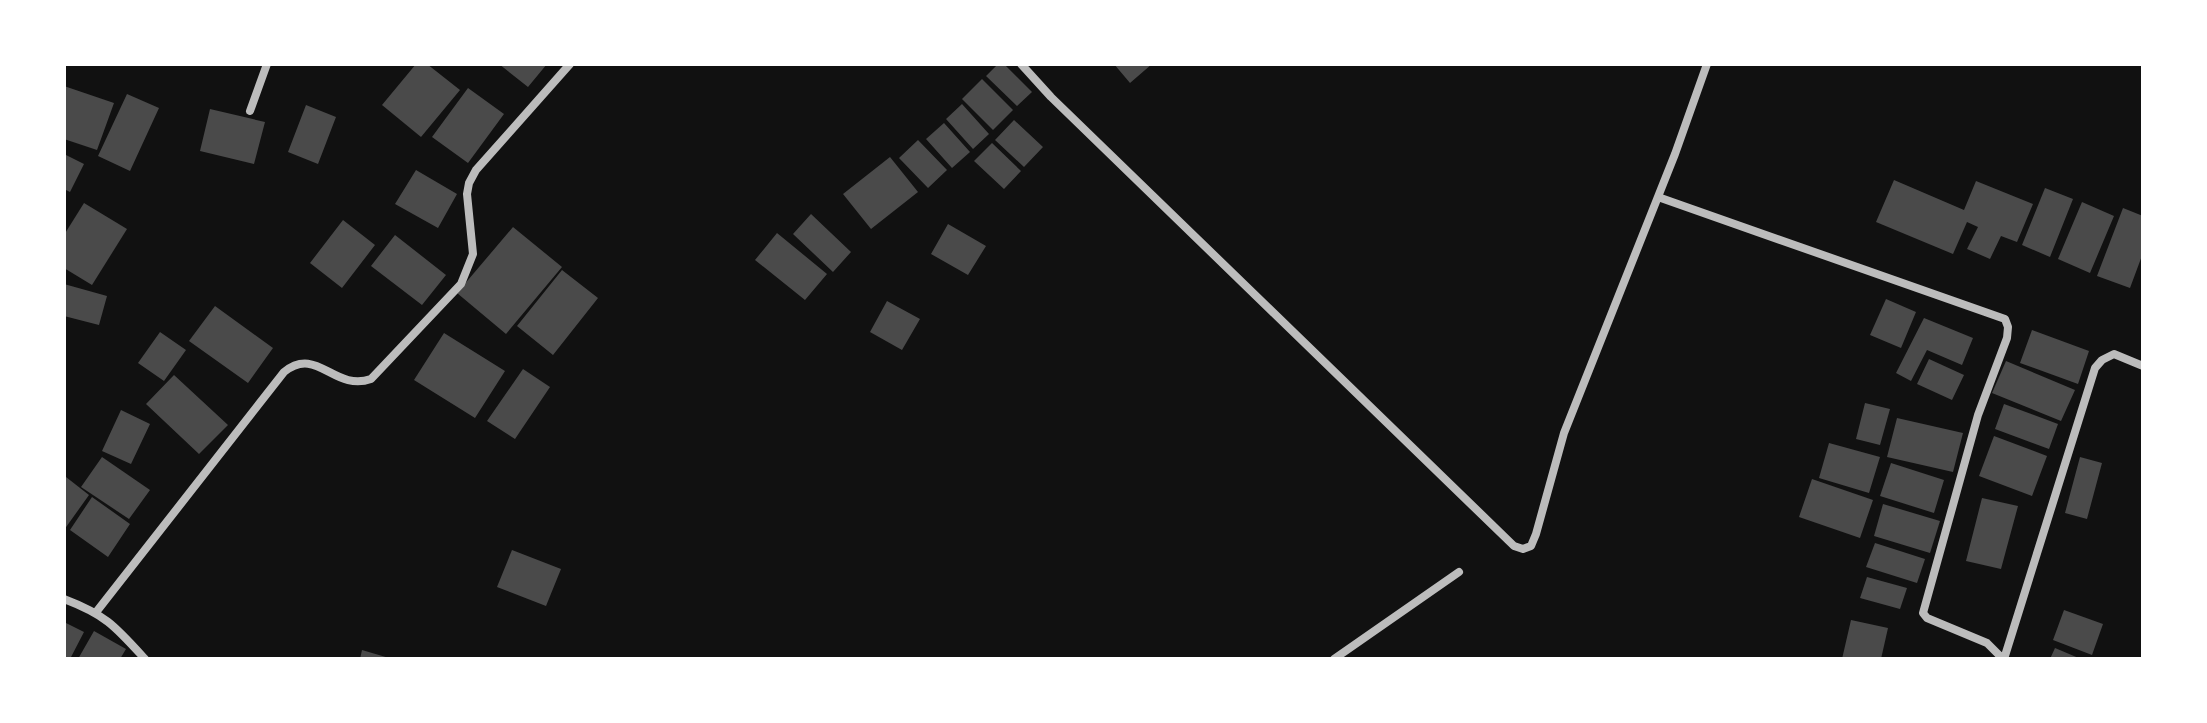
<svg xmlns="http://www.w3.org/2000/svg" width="2207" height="723" viewBox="0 0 2207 723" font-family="'Crimson Pro',serif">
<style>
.building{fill:#4a4a4a}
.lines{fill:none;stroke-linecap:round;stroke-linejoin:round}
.minor{stroke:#bcbcbc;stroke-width:8}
</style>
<rect width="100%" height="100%" fill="#111"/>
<!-- building -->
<path class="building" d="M416,64H427L460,90L421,137L382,105Z
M499,64H547L528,87Z
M998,64H1004L1032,92L1017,106L986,76Z
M1114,64H1152L1130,83Z
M982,79L1013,110L993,130L962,99Z
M64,86L114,103L97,150L64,139Z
M468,88L504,114L468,163L432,137Z
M127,94L159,108L130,171L98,156Z
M962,104L989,134L973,149L946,119Z
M306,105L336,117L318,164L288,152Z
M210,109L265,122L254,164L200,151Z
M1014,120L1043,147L1024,167L995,140Z
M944,123L970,152L952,168L926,139Z
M918,140L947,170L928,188L899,158Z
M992,143L1021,171L1004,189L974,161Z
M64,154L84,164L70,192L64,189Z
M890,157L918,192L871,229L843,194Z
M416,170L457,194L438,228L395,204Z
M1894,180L1964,210L1976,181L2033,204L2017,242L2001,236L1990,259L1967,249L1978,227L1967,222L1953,254L1876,222Z
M2045,188L2073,199L2050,257L2022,245Z
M2082,202L2114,216L2090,273L2058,259Z
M84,203L127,229L92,285L64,268V235Z
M2123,208L2143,216V253L2130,288L2097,276Z
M811,214L851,252L833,272L793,234Z
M343,220L375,245L342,288L310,263Z
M948,224L986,246L968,275L931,254Z
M513,227L562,267L506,334L457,293Z
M777,233L827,274L805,300L755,260Z
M395,235L446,275L422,305L371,266Z
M562,270L598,298L553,355L517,326Z
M64,284L107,296L99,325L64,316Z
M1886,299L1916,312L1901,348L1870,335Z
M887,301L920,319L902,350L870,332Z
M215,306L273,348L248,383L189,341Z
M1924,318L1973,338L1962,365L1927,350L1911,381L1896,373Z
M2032,330L2089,351L2078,384L2020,363Z
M160,332L186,350L164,381L138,363Z
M444,333L505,371L475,418L414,380Z
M1929,359L1964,375L1952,400L1917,384Z
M2006,361L2075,390L2061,421L1992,393Z
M523,369L550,387L515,439L487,421Z
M174,375L228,425L199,454L146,404Z
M1865,403L1890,409L1880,445L1856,439Z
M2004,404L2058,424L2049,449L1995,429Z
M121,410L150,424L131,464L102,451Z
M1897,418L1963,433L1953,472L1887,457Z
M1994,436L2047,456L2032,496L1979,476Z
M1829,443L1880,457L1869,493L1819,478Z
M102,457L150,490L129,519L81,487Z
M2080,457L2102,463L2087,519L2065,513Z
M1891,463L1944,480L1934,513L1880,496Z
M66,477L89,495L64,530V479Z
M1812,479L1873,500L1860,538L1799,517Z
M92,497L130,524L108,557L70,530Z
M1982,498L2018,506L2001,569L1966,561Z
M1883,504L1940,521L1930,553L1874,536Z
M1875,543L1925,559L1917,583L1866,567Z
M512,550L561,569L546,606L497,587Z
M1867,577L1907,588L1900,609L1860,598Z
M2064,610L2103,624L2092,655L2053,640Z
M1851,620L1888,628L1881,659H1842Z
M64,622L84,632L70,659H64Z
M94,631L126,649L120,659H78Z
M2055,648L2081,659H2050Z
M362,650L389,658V659H360Z"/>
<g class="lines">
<!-- minor -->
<path class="minor" d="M1021,64L1051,97L1514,546L1523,549L1531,546L1536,534L1564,433L1675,154L1707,64
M250,111L267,64
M1658,197L2005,319L2008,327L2007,338L1978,415L1923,613L1927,618L1987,643L2003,659
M64,599C106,615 115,626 145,659
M97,611L284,372C317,345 334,392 371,379L461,284L473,254L467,194L469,183L476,170L570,64
M1334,659L1459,572
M2004,659L2095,368L2102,360L2114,354L2143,366"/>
</g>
<!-- border -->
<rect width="2207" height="723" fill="none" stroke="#ffffff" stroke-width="132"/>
</svg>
